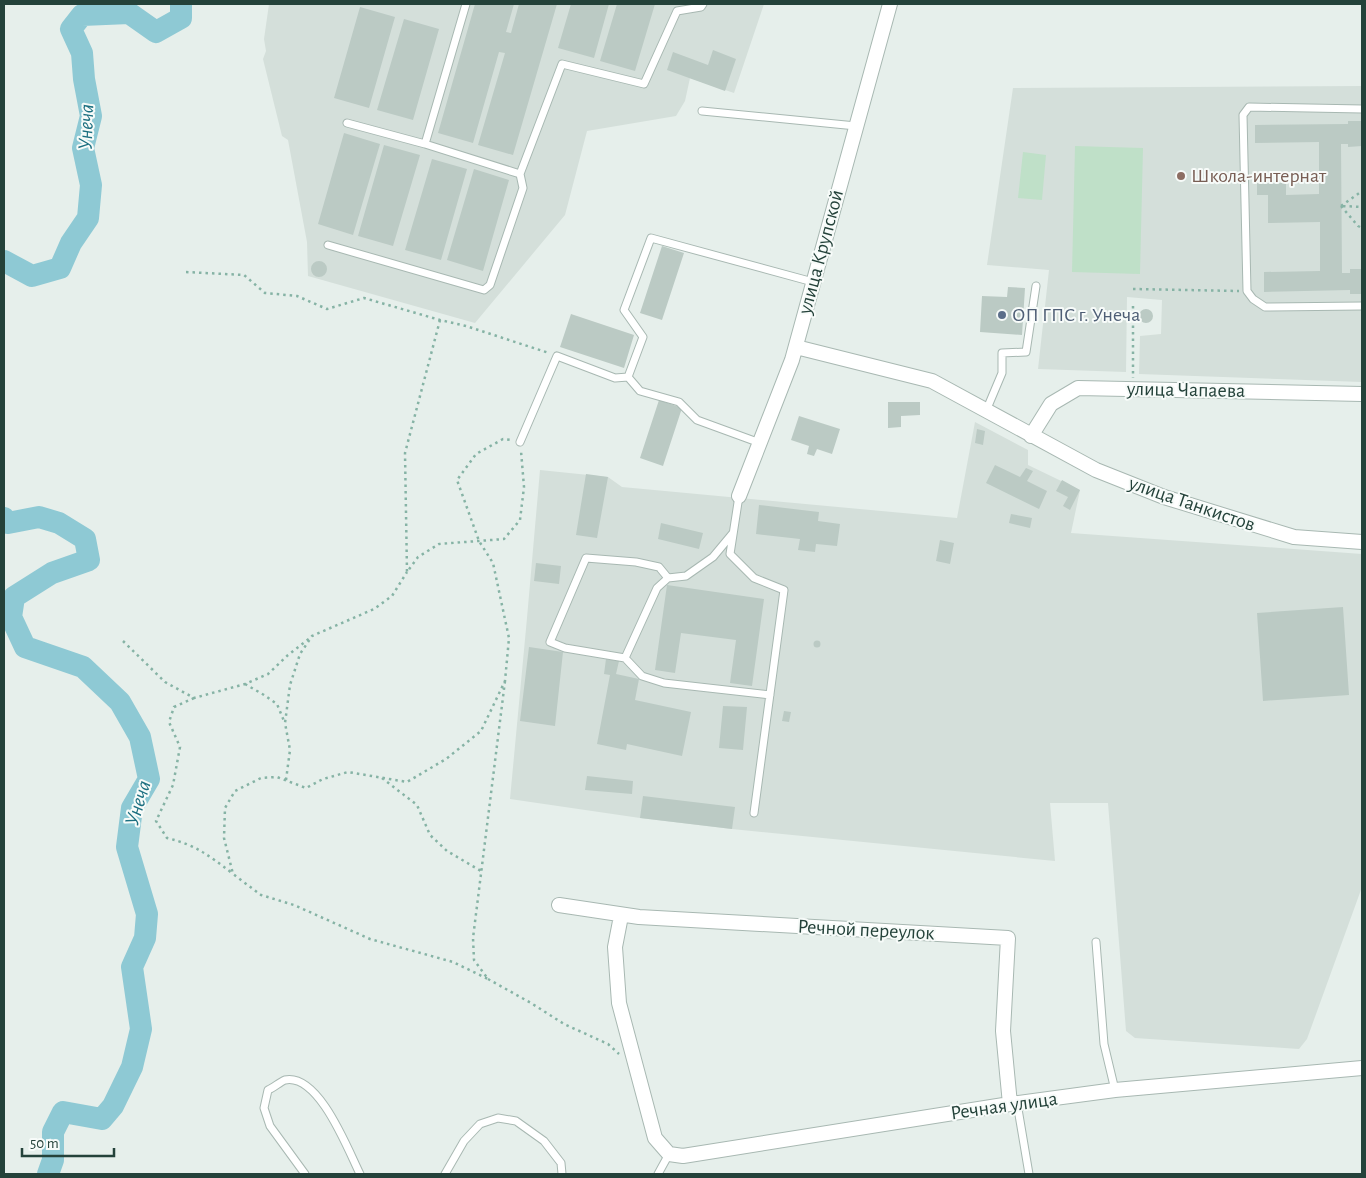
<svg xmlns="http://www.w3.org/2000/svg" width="1366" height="1178" viewBox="0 0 1366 1178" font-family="'Alegreya Sans',sans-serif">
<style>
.built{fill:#d4dfda}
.green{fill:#bfe0c8}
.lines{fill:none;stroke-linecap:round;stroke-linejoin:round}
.river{stroke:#8ec9d4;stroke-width:22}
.building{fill:#bbcac4}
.service-casing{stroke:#a8b8b2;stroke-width:9}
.minor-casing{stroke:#a8b8b2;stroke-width:16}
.path{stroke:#86b3a5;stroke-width:2.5;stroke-dasharray:2.5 4;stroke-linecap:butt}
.service{stroke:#fff;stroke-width:7}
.minor{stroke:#fff;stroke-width:14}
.education-dot{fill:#8d6e63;stroke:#f7fbf9;stroke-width:2}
.service-dot{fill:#5c6f8a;stroke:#f7fbf9;stroke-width:2}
.labels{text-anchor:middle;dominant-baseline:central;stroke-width:4;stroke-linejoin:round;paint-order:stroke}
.education-label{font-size:20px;fill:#785e54;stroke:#f7fbf9;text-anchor:start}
.street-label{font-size:20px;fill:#24423a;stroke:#f7fbf9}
.service-label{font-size:20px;fill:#4e5e75;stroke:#f7fbf9;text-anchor:start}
.water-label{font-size:21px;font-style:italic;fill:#1c6f80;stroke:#f7fbf9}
</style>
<rect width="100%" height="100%" fill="#e6efeb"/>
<!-- built -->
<path class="built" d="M269,4H764L734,93L690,78L685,101L676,116L587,131L565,215L475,323L308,276L307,242L288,140L282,136L263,59L266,51L264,39Z
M1362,86V382L1139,374L1140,336L1161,334L1162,300L1127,297L1126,372L1038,369L1049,270L987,265L1013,88Z
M975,422L1028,450V465L1080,490L1071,533L1362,554V887L1307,1039L1299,1049L1135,1038L1126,1031L1108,803H1050L1055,861L732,829L640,818L510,799L527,618L540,470L608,477L622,487L957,518Z"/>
<!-- green -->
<path class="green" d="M1075,146L1143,148L1140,274L1072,272Z
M1023,152L1046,155L1042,200L1018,198Z"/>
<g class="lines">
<!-- river -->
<path class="river" d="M4,261L32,276L60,268L71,243L88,218L91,185L83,148L91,116L84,79L82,53L71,29L82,15L129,13L156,32L181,18V4
M4,518L8,523L39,517L59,523L85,539L89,560L52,573L14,597L11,617L25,647L83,667L120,702L140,737L149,779L132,808L127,847L147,914L145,938L132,967L141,1029L132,1067L113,1106L102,1119L63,1112L53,1132V1160L48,1174"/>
</g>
<!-- building -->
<path class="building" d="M475,4H514L506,32L511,33L519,4H557L513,155L478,145L505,53L499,52L473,143L438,133Z
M571,4H609L594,58L558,48Z
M617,4H655L635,71L600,61Z
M360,7L395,17L369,108L334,98Z
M404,19L439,29L413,120L377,110Z
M713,50L736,59L725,91L667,70L673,52L708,65Z
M1348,121H1362V146L1348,147V144H1341L1342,273H1350V269H1362V294H1350V290L1264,292V272L1320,271V222L1268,223V195H1257V183H1286V195L1319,194V142L1255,143V125L1348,124Z
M344,133L380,144L353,235L318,224Z
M384,145L420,155L393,246L358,236Z
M432,159L467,169L441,260L405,250Z
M474,169L509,180L483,271L447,260Z
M662,246L684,253L662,320L640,313Z
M311 269a8 8 0 1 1 16 0a8 8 0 1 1-16 0Z
M1008,287L1025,288L1022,335L980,332L982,296L1007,297Z
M1139 316a7 7 0 1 1 14 0a7 7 0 1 1-14 0Z
M571,314L634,335L624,368L560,347Z
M659,400L682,408L663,466L640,458Z
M888,402H920V415L901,416V427L888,428Z
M799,416L840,429L832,454L817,449L814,456L807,454L809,446L791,440Z
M977,429L985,431L983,445L975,443Z
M995,465L1020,477L1026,468L1033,471L1027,481L1047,491L1039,509L986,483Z
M586,474L608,477L597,538L576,535Z
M1062,480L1080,490L1070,510L1063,506L1068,497L1056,491Z
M759,505L819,512L818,521L840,524L837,546L816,544L815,552L798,550L800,539L756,534Z
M1011,514L1032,518L1030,528L1009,523Z
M661,523L703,533L699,549L658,539Z
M940,540L954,543L950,564L936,561Z
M536,563L561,566L559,584L534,581Z
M667,585L764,599L752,686L730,683L736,640L681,633L675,673L655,670Z
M1343,607L1349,695L1263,701L1257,613Z
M813.5 644a3.5 3.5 0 1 1 7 0a3.5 3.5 0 1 1-7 0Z
M529,647L563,652L555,726L520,721Z
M606,659L619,661L616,674L639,679L635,700L691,712L682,756L627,744L626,750L597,744L610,675L604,674Z
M723,706L747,707L743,750L719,748Z
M784,711L791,712L789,722L782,721Z
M587,776L633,781L632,794L585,790Z
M643,796L735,807L732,829L640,818Z"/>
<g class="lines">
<!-- service casing -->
<g class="service-casing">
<path id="service" d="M466,4L425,144L520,174L562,64L644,84L677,11L701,7L703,4
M1362,109L1249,107L1243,115L1247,291L1253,299L1265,307L1362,306
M702,111L856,126
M347,123L425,144
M328,245L484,290L490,285L523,188L520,174
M986,411L1002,373V353L1026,352L1036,286
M520,442L557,356L615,378L628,377
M760,443L697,420L679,402L640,391L628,377L643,337L624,310L651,238L813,282
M739,496L730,554L754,578L784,590L754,813
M733,533L713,557L686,576L668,578L657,588L625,658L642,676L664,683L770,695
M625,658L565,648L550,642L586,558L636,562L659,567L668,578
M1096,942L1104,1044L1115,1090
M1017,1103L1029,1174
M305,1174L270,1126L264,1108L268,1090C273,1088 280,1082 285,1080C319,1073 348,1150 360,1174
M445,1174L464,1141L480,1124L498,1118L516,1121L544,1141L561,1163L562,1174
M658,1174L669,1154"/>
</g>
<!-- minor casing -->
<g class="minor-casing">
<path id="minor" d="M796,347L932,381L1096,470L1164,497L1294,537L1362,542
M1031,436L1051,404L1078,388L1362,394
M739,496L792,360L890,4
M559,905L639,917L1008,938L1003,1031L1010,1104
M621,916L615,947L619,1003L655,1138L669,1154L683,1156L1010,1104L1115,1090L1362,1068"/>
</g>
<!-- path -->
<path class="path" d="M1341,206L1358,226L1362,228
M1341,206L1362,191
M1343,206L1362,207
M186,272L244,275L265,293L297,296L327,309L364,298L440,320L466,326L549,353
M1133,289L1239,291
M1133,306V378
M440,320L405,453L407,572L418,557L439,544L504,539L520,520L524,487L521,451
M123,641L165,682L194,698L245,684L268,674L288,655L310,638
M505,681L473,938L474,960L488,979L453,962L370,939L294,905L261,895L233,874L224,838L225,808L235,791L261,778L277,777L306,788L323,779L348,772L407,782L446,759L481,731L505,681L509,638L493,563L479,541L457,480L476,454L503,439L511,440
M245,684L264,695L277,704L284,721
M194,698L174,707L169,722L180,747L173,785L156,821L167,838C196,845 208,855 232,873
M382,778L417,805L430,835L447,851L481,871
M286,780L290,750L285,723L290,685L300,654L312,636L374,609L392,596L407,572
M488,979L531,1003L564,1024L608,1044L619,1054"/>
<!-- service -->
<use href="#service" class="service"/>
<!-- minor -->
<use href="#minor" class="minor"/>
</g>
<!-- markers -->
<circle class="education-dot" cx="1181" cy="176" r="5"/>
<circle class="service-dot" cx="1002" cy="315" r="5"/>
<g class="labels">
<!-- education labels -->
<g class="education-label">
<text x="1191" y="176">Школа-интернат</text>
</g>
<!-- street labels -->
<g class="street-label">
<text transform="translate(821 252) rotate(-75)">улица Крупской</text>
<text transform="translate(1186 390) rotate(1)">улица Чапаева</text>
<text transform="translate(1192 504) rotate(19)">улица Танкистов</text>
<text transform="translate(866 930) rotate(3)">Речной переулок</text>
<text transform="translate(1004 1106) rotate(-8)">Речная улица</text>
</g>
<!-- service labels -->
<g class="service-label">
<text x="1012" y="315">ОП ГПС г. Унеча</text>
</g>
<!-- water labels -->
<g class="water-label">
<text transform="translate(86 127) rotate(-88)">Унеча</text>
<text transform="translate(138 803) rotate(-73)">Унеча</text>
</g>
</g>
<!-- border -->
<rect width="1366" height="1178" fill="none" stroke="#24423a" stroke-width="10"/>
<!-- scale -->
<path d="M22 1148v8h92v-8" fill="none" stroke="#24423a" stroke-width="2.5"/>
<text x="30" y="1148" font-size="15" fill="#24423a" stroke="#f7fbf9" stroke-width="4" paint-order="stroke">50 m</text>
</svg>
